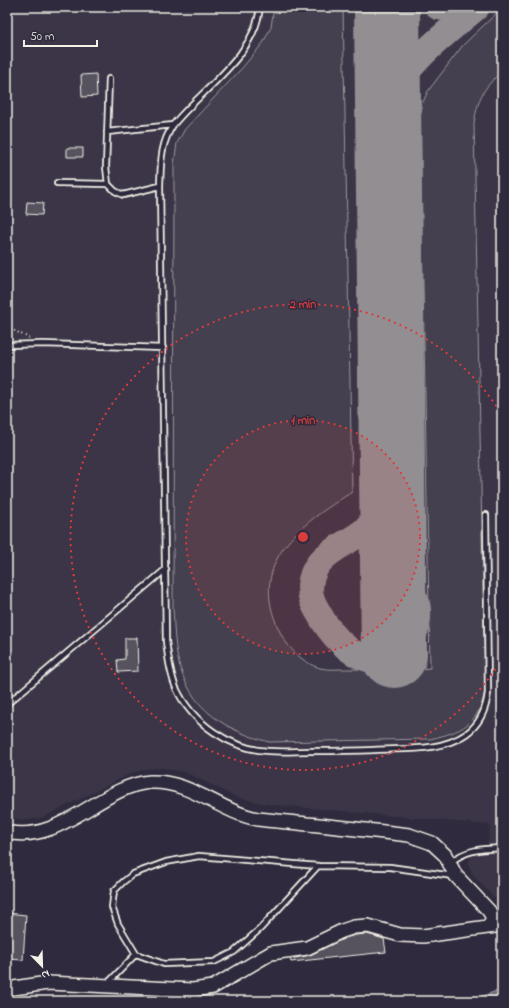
<svg xmlns="http://www.w3.org/2000/svg" width="509" height="1008" viewBox="0 0 509 1008" font-family="'Indie Flower',sans-serif">
<style>
.built{fill:#3b3647}
.green{fill:#454050;stroke:#9c989c}
.water{fill:#6a6670;stroke:#a19ea0}
.lines{fill:none;stroke-linecap:round;stroke-linejoin:round}
.taxiway{stroke:#928e92;stroke-width:26}
.runway{stroke:#928e92;stroke-width:66}
.building{fill:#56525f;stroke:#f4f1e8}
.lane-casing{stroke:#f4f1e8;stroke-width:8}
.secondary-casing{stroke:#f4f1e8;stroke-width:16}
.path{stroke:#f4f1e8;stroke-width:2;stroke-dasharray:1 3;stroke-linecap:butt}
.lane{stroke:#2f2a3d;stroke-width:4.5}
.secondary{stroke:#2f2a3d;stroke-width:13}
.ring{fill:none;stroke:#d93c3b;stroke-width:2;stroke-dasharray:2 4}
.centre{fill:#d93c3b;stroke:#2f2a3d;stroke-width:2}
.ring-label{font-size:12px;text-anchor:middle;font-weight:bold;fill:#d93c3b;stroke:#2f2a3d;stroke-width:3;stroke-linejoin:round;paint-order:stroke}
</style>
<rect width="100%" height="100%" fill="#2f2a3d"/>
<filter id="ink" filterUnits="userSpaceOnUse"><feTurbulence type="fractalNoise" baseFrequency=".025" numOctaves="2"/><feDisplacementMap in="SourceGraphic" scale="8" xChannelSelector="R" yChannelSelector="G"/><feConvolveMatrix kernelMatrix="1 2 1 2 8 2 1 2 1" color-interpolation-filters="sRGB"/></filter>
<g filter="url(#ink)">
<!-- built -->
<path class="built" d="M7,7H502V898H494L472,874L468,863L472,854L487,849L490,825L265,804L236,797L187,773L163,768L145,769L132,773L42,818L28,820L7,818Z"/>
<!-- green -->
<path class="green" d="M274,7H343L352,492C300,525 247,561 279,630C286,646 302,663 320,668C328,670 339,669 348,669C375,669 403,671 430,668L420,118L423,102L428,91L463,45L502,8V71C482,90 479,96 474,123L485,689C480,724 461,732 430,739L269,742C219,729 183,703 176,648C174,635 174,621 173,608L174,164L177,143L185,129L242,68L263,43L271,27Z"/>
<!-- water -->
<path class="water" d="M502,989V1001H462L474,999Z"/>
<g class="lines">
<!-- taxiway -->
<path class="taxiway" d="M438,7L455,9L465,7
M389,131C390,120 389,109 393,98C402,65 452,29 477,7
M391,489C384,502 378,518 367,528C348,545 317,552 311,580C307,597 316,608 324,622C343,650 374,677 405,646C415,636 419,625 418,611C418,597 406,586 400,573C396,564 394,554 392,544"/>
<!-- runway -->
<path class="runway" d="M387,7L394,655"/>
</g>
<!-- building -->
<path class="building" d="M96,74L97,96L82,97L81,75Z
M67,148H83V157H67Z
M27,202L43,203L42,215L26,214Z
M125,638H137L138,671L118,672L117,660L125,659Z
M7,913L26,915L23,960L7,959Z
M367,934L384,939L386,952L291,962L290,959L310,955L345,938L356,935Z"/>
<g class="lines">
<!-- lane casing -->
<g class="lane-casing">
<path id="lane" d="M260,7C255,57 203,88 173,125C160,145 161,163 160,186L166,641C168,657 170,673 176,688C192,723 230,749 268,751C282,752 296,751 310,751C331,751 353,751 374,750C404,748 440,752 466,734C480,724 486,710 488,693L486,515
M109,79L106,167L108,184L115,191L123,195L160,186
M107,132L173,125
M57,183L108,184
M7,345L43,344L163,348
M7,704L166,569
M451,862C467,849 482,849 502,848
M136,954L164,964L214,962L234,952L260,929L318,866
M108,983L136,954L118,924L112,907L114,891L123,882L133,874L166,862L199,856L318,866L390,867L453,876"/>
</g>
<!-- secondary casing -->
<g class="secondary-casing">
<path id="secondary" d="M7,832C60,845 101,786 150,782C190,780 220,812 258,819C274,821 291,822 307,824C341,827 375,831 409,835L432,843L445,855L456,876L489,911L493,918L489,927
M7,989L48,983L193,990L213,987L271,953L307,948L342,931L354,927L368,926L400,935L423,936L502,925"/>
</g>
<!-- path -->
<path class="path" d="M7,327L29,338
M67,1001V994"/>
<!-- lane -->
<use href="#lane" class="lane"/>
<!-- secondary -->
<use href="#secondary" class="secondary"/>
</g>
</g>
<!-- distance rings -->
<circle cx="303" cy="537" r="117" fill="#d93c3b" fill-opacity=".12"/>
<g class="ring">
<circle cx="303" cy="537" r="117"/>
<path d="M502 659A233 233 0 1 1 502 415"/>
</g>
<circle cx="303" cy="537" r="6" class="centre"/>
<g class="ring-label">
<text x="303" y="308">2 min</text>
<text x="303" y="424">1 min</text>
</g>
<!-- margin -->
<rect width="509" height="1008" fill="none" stroke="#2f2a3d" stroke-width="24"/>
<rect x="12" y="12" width="485" height="984" fill="none" stroke="#f4f1e8" stroke-width="1.5" filter="url(#ink)"/>
<!-- north arrow -->
<g transform="translate(42 966) rotate(157)" stroke="#2f2a3d" stroke-width="3" paint-order="stroke">
<path d="M0-3L7 15L0 10L-7 15Z" fill="#f4f1e8"/>
<text y="-6" font-size="11" font-weight="bold" text-anchor="middle" fill="#f4f1e8">N</text>
</g>
<!-- scale -->
<path d="M24 40v6h73v-6" fill="none" stroke="#f4f1e8" stroke-width="2"/>
<text x="30" y="40" font-size="12" fill="#f4f1e8" stroke="#2f2a3d" stroke-width="3" paint-order="stroke">50 m</text>
</svg>
